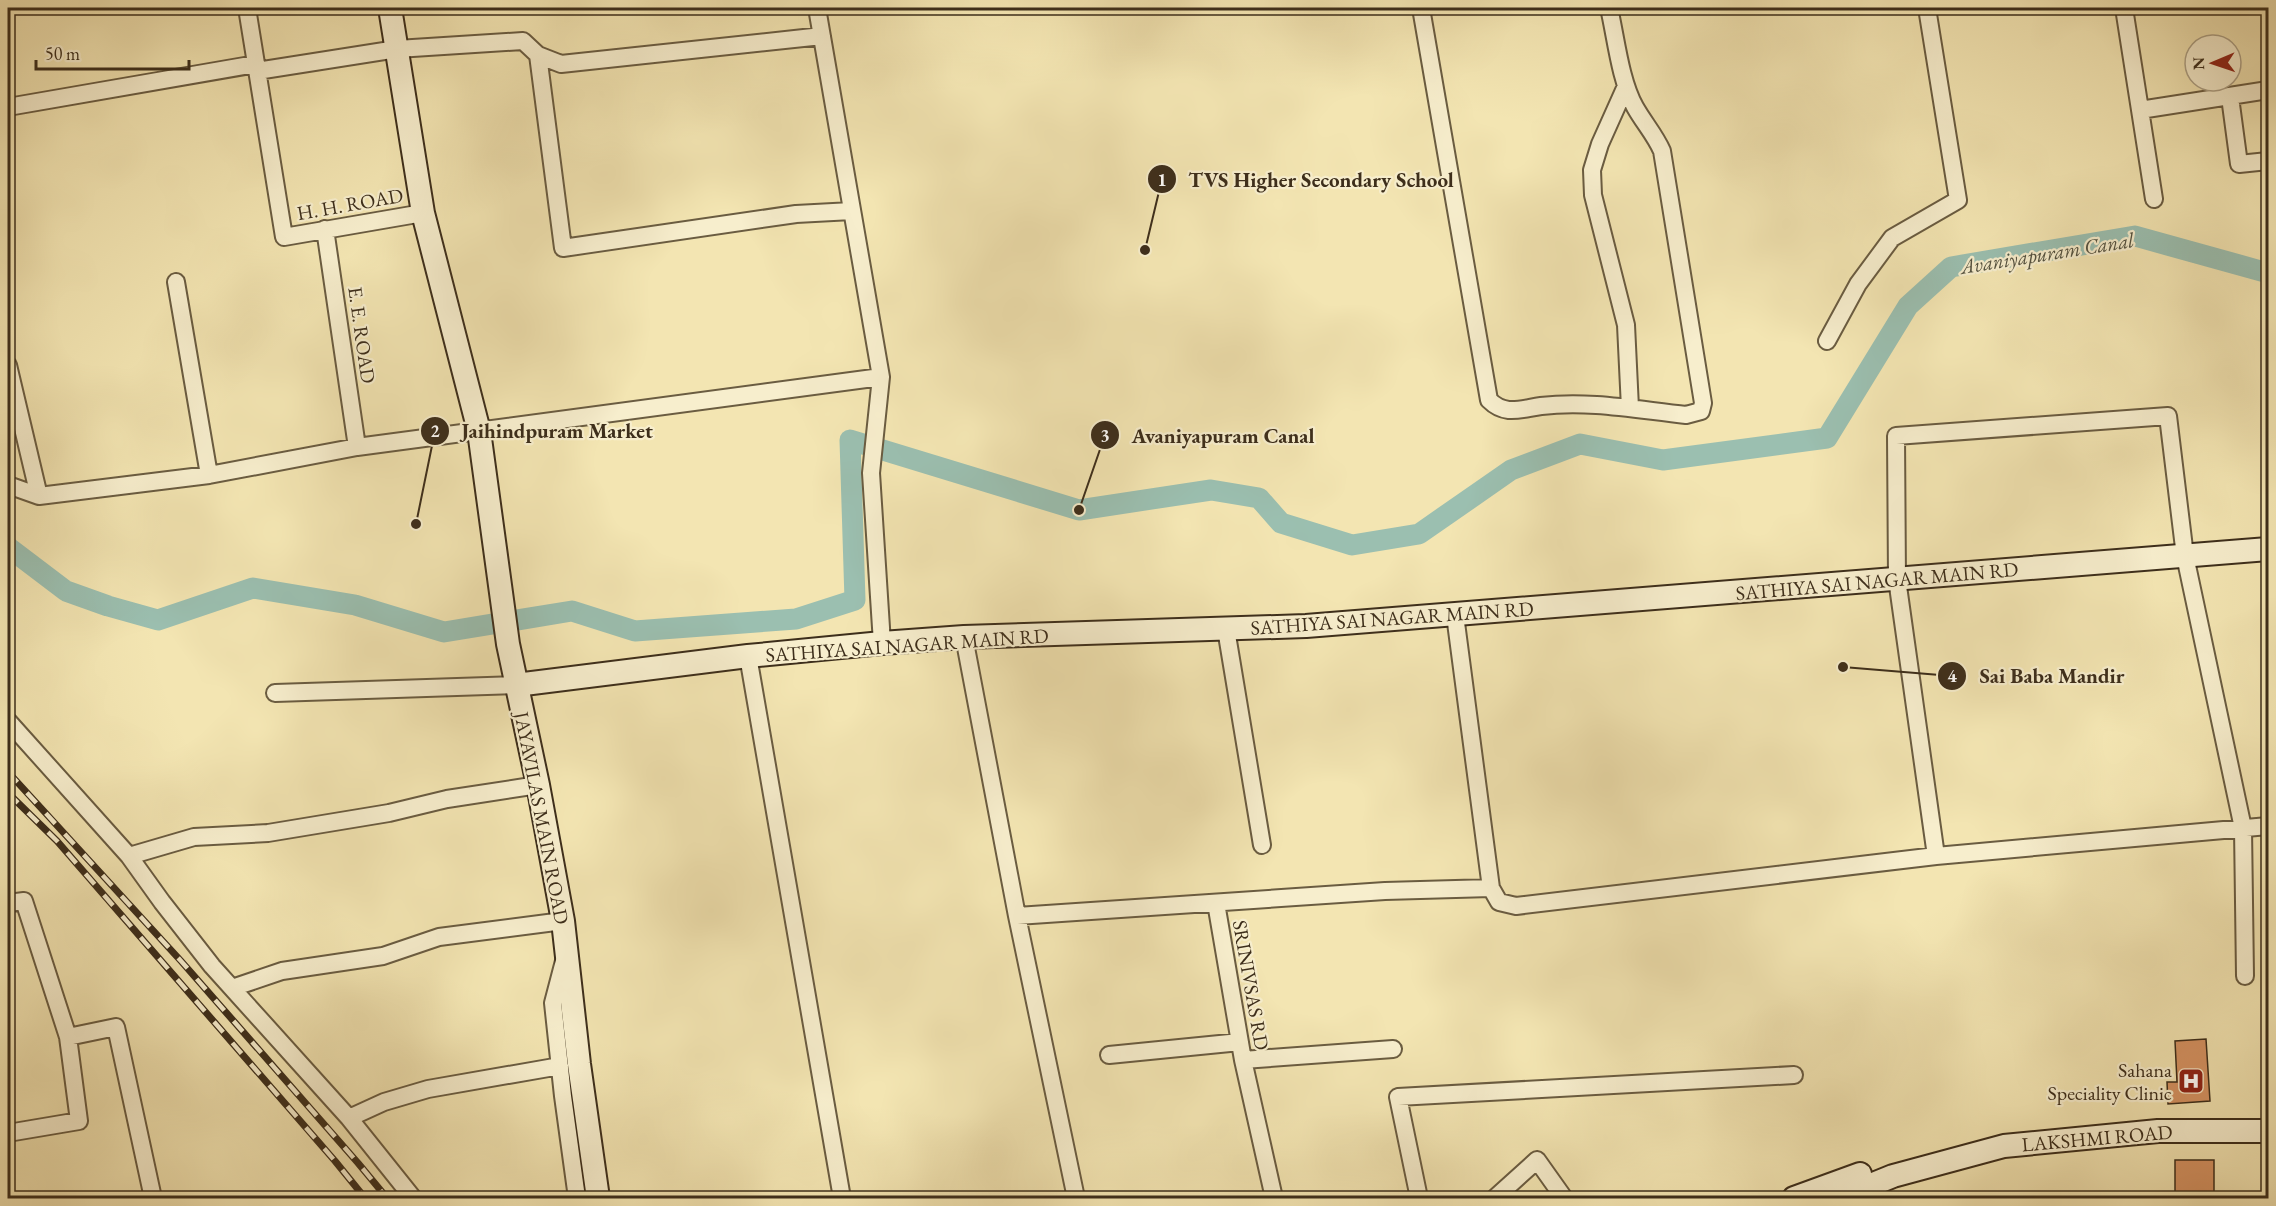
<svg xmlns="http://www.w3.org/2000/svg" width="2276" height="1206" viewBox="0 0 2276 1206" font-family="'EB Garamond',serif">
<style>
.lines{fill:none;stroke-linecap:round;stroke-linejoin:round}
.canal{stroke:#9bbfb0;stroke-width:21}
.building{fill:#d59363;stroke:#3d2e1b;stroke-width:1.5}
.street-casing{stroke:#6a5c41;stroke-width:20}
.secondary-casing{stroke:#3d2e1b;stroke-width:26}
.street{stroke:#f7eecd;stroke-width:16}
.secondary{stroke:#f7eecd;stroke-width:22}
.rail-casing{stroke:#3d2e1b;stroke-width:7}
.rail{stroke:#f7eecd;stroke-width:4.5;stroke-dasharray:14;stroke-linecap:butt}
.labels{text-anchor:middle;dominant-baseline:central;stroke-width:4.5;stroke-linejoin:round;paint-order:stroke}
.street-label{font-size:20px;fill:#3d2e1b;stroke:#f7eecd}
.poi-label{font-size:20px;fill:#3d2e1b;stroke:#f7eecd;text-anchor:end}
.water-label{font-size:21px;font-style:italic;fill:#545240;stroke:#f7eecd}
.leader{fill:none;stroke:#3d2e1b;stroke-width:2}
.callout-dot{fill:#3d2e1b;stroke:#f7eecd;stroke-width:2}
.mark-label{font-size:18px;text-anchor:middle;font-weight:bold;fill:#fff}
.callout-label{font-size:21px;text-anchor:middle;font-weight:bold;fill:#3d2e1b;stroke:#f7eecd;stroke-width:4.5;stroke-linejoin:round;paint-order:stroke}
</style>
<rect width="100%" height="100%" fill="#f3e5b2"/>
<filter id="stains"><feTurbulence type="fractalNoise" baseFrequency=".00333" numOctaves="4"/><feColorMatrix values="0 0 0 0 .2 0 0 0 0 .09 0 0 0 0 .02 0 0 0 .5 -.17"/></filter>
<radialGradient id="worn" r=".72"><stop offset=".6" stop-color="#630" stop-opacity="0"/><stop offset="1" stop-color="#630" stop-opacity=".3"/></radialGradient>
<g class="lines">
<!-- canal -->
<path class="canal" d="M8,547L66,591L108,606L158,620L253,588L355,605L444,632L572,611L635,631L796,619L855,600L850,440L1079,510L1211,490L1259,498L1281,523L1352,545L1419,534L1511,470L1580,444L1663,460L1827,438L1908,306L1951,267L2135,236L2268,273"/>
</g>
<!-- building -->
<path class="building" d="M2206,1039L2210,1101L2168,1104L2167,1082H2177L2175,1041Z
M2175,1160H2214V1198H2175Z"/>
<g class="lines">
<!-- street casing -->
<g class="street-casing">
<path id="street" d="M247,8L284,237L423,213
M817,8L881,377L871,473L882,643
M1421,8L1489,400C1505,416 1520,409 1541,406C1589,400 1638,410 1686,415L1701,411L1703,403L1662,151C1655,135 1644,123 1635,107C1620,80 1616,38 1609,8
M2124,8L2154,199
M538,55L563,248L796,214L852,211
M257,71L397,49L523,41L538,55L561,64L822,36
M1626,86L1600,144L1592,170L1593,195L1626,325L1630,408
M2230,97L2239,164L2268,161
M8,107L256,64
M2140,110L2268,90
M325,229L357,447
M176,282L209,475
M1827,341L1858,284L1892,238L1958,200L1927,8
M8,365L39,496L209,475L357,447L881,377
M8,485L39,496
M1455,615L1491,888L1499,902L1516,906L1936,856L2268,826
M1226,629L1262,845
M964,637L1017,916L1076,1198
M748,656L842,1198
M275,693L516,685
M8,721L129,856L162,902L212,966L349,1118L413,1198
M129,856L194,837L268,833L389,813L447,799L538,785
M1936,856L1897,579L1896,436L2168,416L2185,556L2243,828L2245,976
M8,903L24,901L68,1037L116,1027L153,1198
M1216,903L1243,1060L1274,1198
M1017,916L1385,891L1491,888
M564,961L553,1003L563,1096L577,1198
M232,988L282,971L383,956L439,937L563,921
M1109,1055L1240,1042
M1243,1060L1393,1049
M349,1118L384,1102L428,1089L560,1066
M8,1133L79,1121L68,1037
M1419,1198L1398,1097L1794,1075
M1495,1198L1537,1160L1564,1198"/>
</g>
<!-- secondary casing -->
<g class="secondary-casing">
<path id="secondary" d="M390,8L423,213L479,431L508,644L538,785L563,921L579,1064L598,1198
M516,685L748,656L882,643L964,637L1306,626L2268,549
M1794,1198L1860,1174
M1839,1198L1893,1176L2004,1146L2158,1131H2268"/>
</g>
<!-- street -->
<use href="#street" class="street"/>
<!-- secondary -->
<use href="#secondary" class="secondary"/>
<!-- rail casing -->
<g class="rail-casing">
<path id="rail" d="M8,772L181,961L358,1163L387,1198
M8,793L57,841L335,1161L365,1198"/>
</g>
<!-- rail -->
<use href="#rail" class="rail"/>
</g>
<!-- icons -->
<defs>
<g id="hospital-square" transform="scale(1.35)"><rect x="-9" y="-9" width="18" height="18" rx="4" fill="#8f2418" stroke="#f7eecd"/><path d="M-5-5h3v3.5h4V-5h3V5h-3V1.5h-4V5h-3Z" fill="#fff"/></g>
</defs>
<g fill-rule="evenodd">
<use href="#hospital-square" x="2191" y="1081"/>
</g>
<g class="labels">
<!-- street labels -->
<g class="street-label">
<text transform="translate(350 204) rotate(-10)">H. H. ROAD</text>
<text transform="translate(362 335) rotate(82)">E. E. ROAD</text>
<text transform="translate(1877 581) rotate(-5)">SATHIYA SAI NAGAR MAIN RD</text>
<text transform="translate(1392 618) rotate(-4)">SATHIYA SAI NAGAR MAIN RD</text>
<text transform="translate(907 645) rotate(-4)">SATHIYA SAI NAGAR MAIN RD</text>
<text transform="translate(542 818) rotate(79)">JAYAVILAS MAIN ROAD</text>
<text transform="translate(1251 985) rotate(80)">SRINIVSAS RD</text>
<text transform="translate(2097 1138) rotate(-5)">LAKSHMI ROAD</text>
</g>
<!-- poi labels -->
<g class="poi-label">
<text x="2172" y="1070">Sahana<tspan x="2172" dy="23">Speciality Clinic</tspan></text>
</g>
<!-- water labels -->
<g class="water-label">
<text transform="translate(2047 253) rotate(-9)">Avaniyapuram Canal</text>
</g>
</g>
<!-- callouts -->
<path class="leader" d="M1145 250L1162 179M416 524L435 431M1079 510L1105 435M1843 667L1952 676"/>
<g class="callout-dot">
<circle cx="1145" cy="250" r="6"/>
<circle cx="416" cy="524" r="6"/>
<circle cx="1079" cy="510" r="6"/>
<circle cx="1843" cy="667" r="6"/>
<circle cx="1162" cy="179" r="15"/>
<circle cx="435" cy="431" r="15"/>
<circle cx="1105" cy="435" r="15"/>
<circle cx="1952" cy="676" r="15"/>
</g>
<g class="mark-label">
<text x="1162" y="186">1</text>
<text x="435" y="437">2</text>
<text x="1105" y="442">3</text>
<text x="1952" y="682">4</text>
</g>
<g class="callout-label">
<text x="1321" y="187">TVS Higher Secondary School</text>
<text x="557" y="438">Jaihindpuram Market</text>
<text x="1223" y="443">Avaniyapuram Canal</text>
<text x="2052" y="683">Sai Baba Mandir</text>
</g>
<!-- margin -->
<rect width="2276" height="1206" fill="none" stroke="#f3e5b2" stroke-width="30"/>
<rect x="9" y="9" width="2258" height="1188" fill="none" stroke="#3d2e1b" stroke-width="3"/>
<rect x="15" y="15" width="2246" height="1176" fill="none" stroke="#3d2e1b" stroke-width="1.5"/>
<!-- north arrow -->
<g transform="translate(2213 63) rotate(268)"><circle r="28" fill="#f7eecd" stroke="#ada186" stroke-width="1.5"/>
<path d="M0-4.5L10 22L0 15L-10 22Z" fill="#8f2418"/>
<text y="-9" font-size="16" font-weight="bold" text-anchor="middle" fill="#3d2e1b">N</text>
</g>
<!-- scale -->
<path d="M36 60v9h153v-9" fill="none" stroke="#3d2e1b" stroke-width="3"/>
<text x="45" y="60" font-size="18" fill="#3d2e1b" stroke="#f7eecd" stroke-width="4.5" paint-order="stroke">50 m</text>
<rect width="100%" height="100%" filter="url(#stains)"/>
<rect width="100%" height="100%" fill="url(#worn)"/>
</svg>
